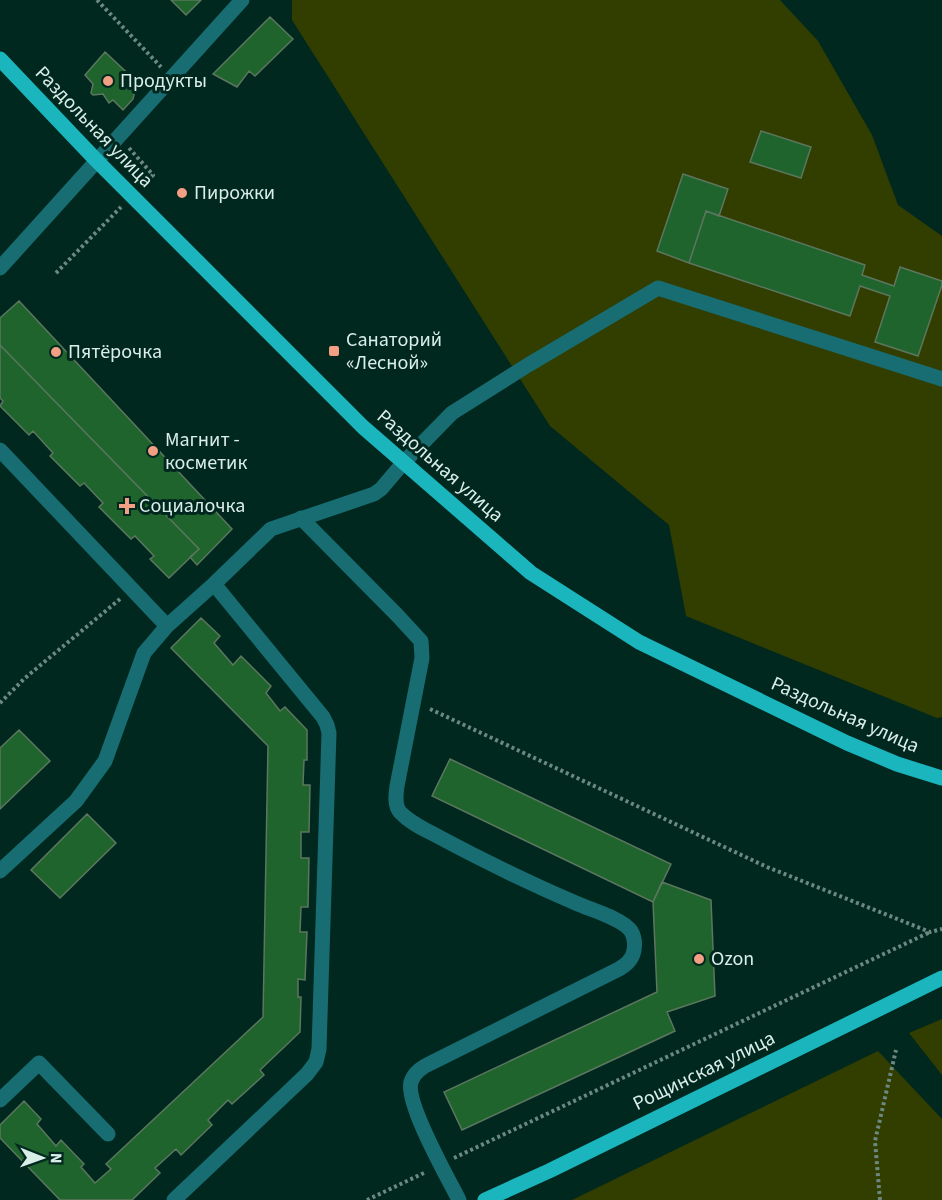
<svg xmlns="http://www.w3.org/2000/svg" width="942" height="1200" viewBox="0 0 942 1200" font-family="'Source Sans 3',sans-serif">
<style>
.green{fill:#323d00}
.building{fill:#1f642d;stroke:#5c765f;stroke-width:1.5}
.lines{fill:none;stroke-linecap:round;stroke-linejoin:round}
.path{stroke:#6b8982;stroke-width:4;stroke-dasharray:3 3;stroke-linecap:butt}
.minor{stroke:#176d72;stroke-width:15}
.major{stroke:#1bb5bd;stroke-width:15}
.poi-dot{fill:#f39f83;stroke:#00281f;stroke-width:2}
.labels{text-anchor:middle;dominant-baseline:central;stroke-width:6;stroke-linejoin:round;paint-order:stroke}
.poi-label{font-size:20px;fill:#daeee8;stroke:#00281f;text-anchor:start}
.street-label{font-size:20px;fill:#daeee8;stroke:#00281f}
</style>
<rect width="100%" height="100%" fill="#00281f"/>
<!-- green -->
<path class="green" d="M292,0H780L818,41L872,135L898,205L942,236V717L937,718L686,616L669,525L550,426L292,20Z
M942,1019V1075L909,1033Z
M878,1051L942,1119V1200H572Z"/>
<!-- building -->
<path class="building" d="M171,0H201L186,15Z
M270,17L293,39L255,76L249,71L237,87L213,74Z
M105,52L137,82L133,99L123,110L113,100L109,103L103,94L93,95L91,93L93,84L85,75Z
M761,131L811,147L801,178L750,162Z
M683,174L728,189L719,216L706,211L689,263L657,251Z
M706,211L865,265L862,275L894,286L900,267L942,281V285L918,356L875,342L890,296L860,286L850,316L689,263Z
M19,301L232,529L197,565L190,557L199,549L0,345V318Z
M0,345L199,549L169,578L150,559L154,556L135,536L131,539L99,507L103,503L84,483L80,486L50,456L53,453L33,431L29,435L0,406L3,401L0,398Z
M201,618L220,636L214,643L233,665L241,656L271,686L266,693L280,711L285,707L307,730V760H304L303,785H310L309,832H301V858H309L308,907H301L300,932H307L305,980L298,979V997H301L300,1032L260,1070L264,1075L232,1104L228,1100L208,1120L212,1125L181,1155L176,1149L155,1168L160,1173L132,1200H60L0,1138V1125L24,1101L41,1119L37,1124L56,1146L61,1140L84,1164L81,1167L95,1183L111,1169L106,1164L263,1017L268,746L171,648Z
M19,730L50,761L0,809V748Z
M450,759L671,864L653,902L432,796Z
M87,814L116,843L60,898L31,870Z
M662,882L711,900L715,996L667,1012L675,1031L462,1130L444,1092L657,992L653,902Z"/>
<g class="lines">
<!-- path -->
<path class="path" d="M97,0L161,67
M129,148L153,175L143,185
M56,273L121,207
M0,703L25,678L120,599
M430,709L767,867L930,932L942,929
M454,1158L930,932
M367,1200L426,1172
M880,1200L875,1141L896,1050"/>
<!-- minor -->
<path class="minor" d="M0,268L242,0
M0,450L167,626
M301,518L397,615L421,641L422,658L397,786C396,794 394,805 400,812C410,823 426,830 439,837C484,861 531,884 578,904C592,910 623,919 631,931C636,939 636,953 629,961C627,964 622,967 619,969L431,1063C422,1067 414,1072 411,1082C405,1103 448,1178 459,1200
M0,871L76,801L105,761L144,653L167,626L214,584L271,529L374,494L381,489L404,462L452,413L528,365L658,288L942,379
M0,1100L39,1063L108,1134
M174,1200L307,1074L316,1062L319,1049L329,733L327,725L323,717L214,584"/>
<!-- major -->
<path class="major" d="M0,59L97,161L363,427L531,573L639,642L847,743L897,764L942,778
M485,1200L549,1171L942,978"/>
</g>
<!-- markers -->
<g class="poi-dot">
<circle cx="108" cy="81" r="6"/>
<circle cx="182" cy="193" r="6"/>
<rect x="328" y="345" width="12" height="12" rx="3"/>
<circle cx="56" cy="352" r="6"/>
<circle cx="153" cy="451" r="6"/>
<path d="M124 497h6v6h6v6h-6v6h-6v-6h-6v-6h6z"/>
<circle cx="699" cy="959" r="6"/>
</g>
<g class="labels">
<!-- poi labels -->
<g class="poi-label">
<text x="120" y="81">Продукты</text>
<text x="194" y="193">Пирожки</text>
<text x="346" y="340">Санаторий<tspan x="346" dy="23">«Лесной»</tspan></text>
<text x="68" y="352">Пятёрочка</text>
<text x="165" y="440">Магнит -<tspan x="165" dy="23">косметик</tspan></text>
<text x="139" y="506">Социалочка</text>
<text x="711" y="959">Ozon</text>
</g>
<!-- street labels -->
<g class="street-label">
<text transform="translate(94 127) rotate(46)">Раздольная улица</text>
<text transform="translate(440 466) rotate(41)">Раздольная улица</text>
<text transform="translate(845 715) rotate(24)">Раздольная улица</text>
<text transform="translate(704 1071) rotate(-26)">Рощинская улица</text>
</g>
</g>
<!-- north arrow -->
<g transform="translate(42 1158) rotate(91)" stroke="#00281f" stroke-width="4.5" paint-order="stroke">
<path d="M0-4.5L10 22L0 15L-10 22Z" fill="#daeee8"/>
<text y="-9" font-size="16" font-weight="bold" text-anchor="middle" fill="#daeee8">N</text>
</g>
</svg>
